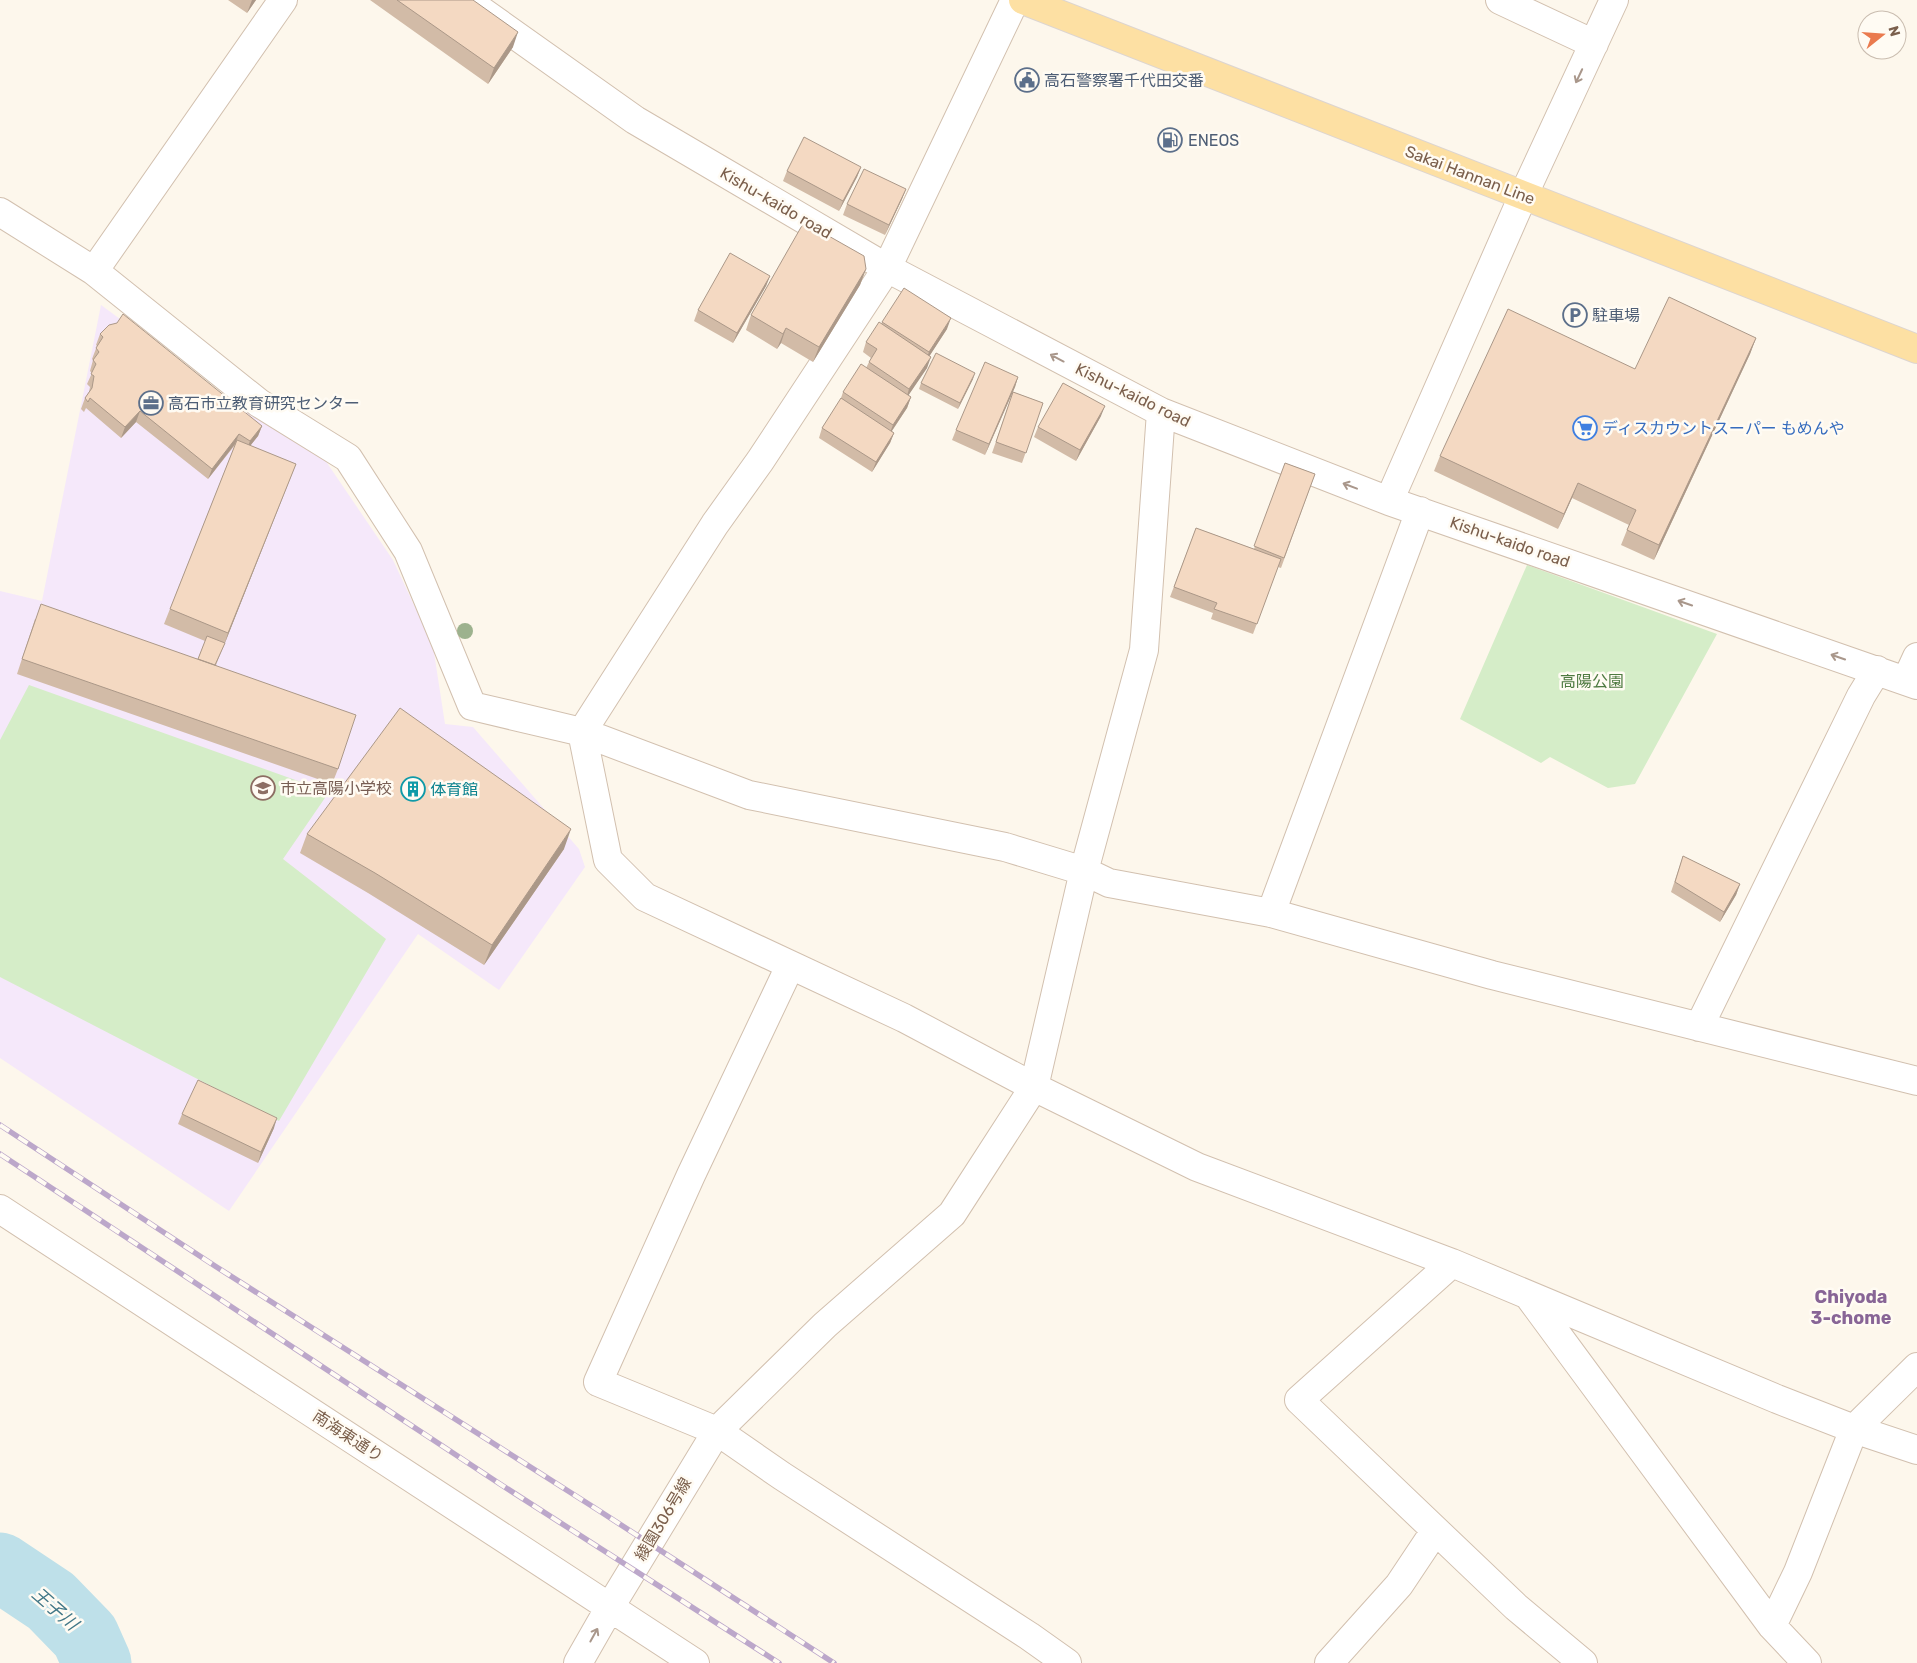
<svg xmlns="http://www.w3.org/2000/svg" width="1917" height="1663" viewBox="0 0 1917 1663" font-family="Rubik,'Noto Sans JP',sans-serif">
<style>
.education{fill:#f5e8fa}
.green{fill:#d5edc8}
.lines{fill:none;stroke-linecap:round;stroke-linejoin:round}
.river{stroke:#bee0e9;stroke-width:69}
.minor-casing{stroke:#d2c0af;stroke-width:30}
.major-casing{stroke:#ddd5d0;stroke-width:30}
.minor{stroke:#fff;stroke-width:28}
.major{stroke:#fde0a3;stroke-width:28}
.rail-casing{stroke:#bca7ca;stroke-width:5.5}
.rail{stroke:#fffbf3;stroke-width:4;stroke-dasharray:11;stroke-linecap:butt}
.tree{fill:#9db28e}
.wall{fill:#d2bba7}
.shaded-wall{fill:#ab9888}
.building{fill:#f4d9c2;stroke:#ab9888}
.oneway{stroke:#a9978b}
.labels{text-anchor:middle;dominant-baseline:central;stroke-width:5;stroke-linejoin:round;paint-order:stroke}
.service-label{font-size:16px;fill:#4e5e75;stroke:#fffbf3;text-anchor:start}
.street-label{font-size:16px;fill:#7b5f4c;stroke:#fffbf3}
.shop-label{font-size:16px;fill:#366cbe;stroke:#fffbf3;text-anchor:start}
.park-label{font-size:16px;fill:#4e7a41;stroke:#fffbf3}
.education-label{font-size:16px;fill:#785e54;stroke:#fffbf3;text-anchor:start}
.culture-label{font-size:16px;fill:#0d838f;stroke:#fffbf3;text-anchor:start}
.neighbourhood-label{font-size:18px;font-weight:bold;fill:#886596;stroke:#fffbf3}
.water-label{font-size:18px;font-style:italic;fill:#417787;stroke:#fffbf3}
</style>
<rect width="100%" height="100%" fill="#fdf7ec"/>
<!-- education -->
<path class="education" d="M101,305L244,410L323,457L393,560L433,646L445,724L473,727L579,849L585,867L499,990L418,934L229,1211L0,1058V591L42,601Z"/>
<!-- green -->
<path class="green" d="M1527,565L1717,634L1635,784L1608,788L1550,757L1541,763L1460,719Z
M29,685L329,792L283,859L386,939L279,1121L0,977V740Z"/>
<g class="lines">
<!-- river -->
<path class="river" d="M0,1567L51,1601L85,1636L97,1663"/>
<!-- minor casing -->
<g class="minor-casing">
<path id="minor" d="M466,0L635,120L887,268L1161,412L1389,501L1917,685
M1015,0L887,268L760,461L715,524L582,732L608,860L645,897L904,1018L1034,1087L1197,1167L1452,1263L1777,1399L1854,1429L1917,1450
M1500,0L1594,44
M0,212L94,271L259,403L348,458L408,551L472,706L582,732L749,795L1005,847L1084,871L1109,883L1271,913L1492,975L1917,1081
M94,271L283,0
M1389,501L1523,196L1614,0
M1906,681L1917,657
M1271,913L1420,511
M790,966L691,1175L598,1382L717,1431L782,1476L1029,1636L1067,1663
M1699,1027L1861,696L1877,670
M0,1209L695,1663
M1452,1263L1299,1400L1516,1607L1583,1663
M1528,1295L1772,1626L1807,1663
M1772,1626L1798,1572L1854,1429L1917,1367
M578,1663L610,1607L717,1431L825,1325L952,1214L1034,1087L1084,871L1144,650L1161,412
M1329,1663L1399,1585L1435,1531"/>
</g>
<!-- major casing -->
<g class="major-casing">
<path id="major" d="M1023,0L1917,349"/>
</g>
<!-- minor -->
<use href="#minor" class="minor"/>
<!-- major -->
<use href="#major" class="major"/>
<!-- rail casing -->
<g class="rail-casing">
<path id="rail" d="M0,1125L215,1266L598,1510L834,1663
M0,1154L500,1484L779,1663"/>
</g>
<!-- rail -->
<use href="#rail" class="rail"/>
</g>
<!-- trees -->
<circle class="tree" cx="465" cy="631" r="8"/>
<!-- wall -->
<path class="wall" d="M228,0H256L247,13Z
M370,0H473L513,47L488,84Z
M861,167L857,177L839,211L783,181L787,171Z
M906,189L902,199L885,235L843,215L847,204Z
M866,269L860,285L813,362L781,343L777,349L746,330L751,315Z
M770,276L766,286L733,343L694,321L698,310Z
M882,322L947,329L929,356L927,368L908,395L911,397L907,408L892,431L894,433L890,443L872,472L819,438L822,428L840,401L843,392L866,368L871,358L863,352L866,342L881,324Z
M100,334L262,426L258,436L250,446L296,464L216,665L338,769L332,784L17,674L35,619L198,659L205,641L164,624L235,445L208,479L136,422L121,438L86,408L84,412L81,409L85,398L89,392L90,387L87,384L92,373L90,371L93,360L92,359L97,346L96,345Z
M1756,338L1750,354L1654,560L1621,545L1629,525L1572,498L1558,529L1434,471L1440,456L1635,369Z
M1018,377L1015,387L985,455L952,440L956,430Z
M973,379L958,409L919,389L921,383Z
M1013,392L1043,403L1022,463L992,453Z
M1101,416L1076,461L1034,437L1038,427Z
M1285,463L1315,474L1281,568L1278,567L1253,634L1211,619L1213,613L1170,597L1196,528L1254,549Z
M307,834L564,849L484,965L368,893L300,853Z
M1683,856L1740,884L1736,895L1720,922L1671,892Z
M182,1114L274,1128L258,1163L178,1124Z"/>
<!-- shaded-wall -->
<path class="shaded-wall" d="M252,0H256L247,13Z
M518,32L513,47L488,84L494,68Z
M861,167L857,177L839,211L843,201Z
M906,189L902,199L885,235L889,225Z
M866,269L860,285L813,362L819,347Z
M770,276L766,286L733,343L737,333Z
M951,318L947,329L925,363L929,352Z
M786,328L781,343L777,349L783,334Z
M1756,338L1750,354L1654,560L1659,545Z
M931,357L927,368L906,399L909,389Z
M975,373L973,379L958,409L960,403Z
M1018,377L1015,387L985,455L989,444Z
M911,397L907,408L889,435L893,425Z
M1105,406L1101,416L1076,461L1080,450Z
M140,411L136,422L121,438L125,427Z
M262,426L258,436L246,451L250,441Z
M894,433L890,443L872,472L876,462Z
M239,434L235,444L208,479L212,469Z
M296,464L290,479L223,648L228,633Z
M1578,483L1572,498L1558,529L1564,514Z
M571,829L564,849L484,965L492,945Z
M1740,884L1736,895L1720,922L1724,912Z
M277,1118L274,1128L258,1163L261,1152Z"/>
<!-- building -->
<path class="building" d="M397,0H473L518,32L494,68Z
M804,137L861,167L843,201L787,171Z
M864,169L906,189L889,225L847,204Z
M804,222L864,256L866,269L819,347L786,328L783,334L751,315Z
M730,253L770,276L737,333L698,310Z
M904,288L951,318L929,352L882,322Z
M1669,297L1756,338L1659,545L1627,530L1636,510L1578,483L1564,514L1440,456L1508,309L1635,369Z
M123,314L262,426L250,441L239,434L212,469L140,411L125,427L90,398L88,402L85,398L92,388L94,376L91,374L96,364L93,360L99,352L96,348L103,337L100,334L109,325L117,323Z
M879,322L931,357L909,389L869,362L877,349L866,342Z
M936,353L975,373L960,403L921,383Z
M985,362L1018,377L989,444L956,430Z
M861,364L911,397L893,425L843,392Z
M1063,383L1105,406L1080,450L1038,427Z
M1013,392L1043,403L1026,453L996,442Z
M841,398L894,433L876,462L822,428Z
M237,440L296,464L228,633L170,609Z
M1285,463L1315,474L1284,558L1254,546Z
M1196,528L1281,559L1257,624L1214,609L1217,603L1174,587Z
M41,604L356,715L338,769L22,659Z
M207,636L225,643L215,665L198,659Z
M400,708L571,829L492,945L375,873L307,834Z
M1683,856L1740,884L1724,912L1675,882Z
M198,1080L277,1118L261,1152L182,1114Z"/>
<!-- one-way arrows -->
<defs><path id="oneway-shaft" d="M-6 0H5M1.5-3L5.5 0L1.5 3" fill="none" stroke-width="1.6" stroke-linecap="round" stroke-linejoin="round" transform="scale(1.25)"/></defs>
<g class="oneway">
<use href="#oneway-shaft" transform="translate(1579 76) rotate(115)"/>
<use href="#oneway-shaft" transform="translate(1057 358) rotate(-152)"/>
<use href="#oneway-shaft" transform="translate(1350 486) rotate(-159)"/>
<use href="#oneway-shaft" transform="translate(1685 603) rotate(-161)"/>
<use href="#oneway-shaft" transform="translate(1838 657) rotate(-161)"/>
<use href="#oneway-shaft" transform="translate(594 1635) rotate(-61)"/>
</g>
<!-- icons -->
<defs>
<g id="civic-ring" transform="scale(1.25)"><circle r="9.5" fill="#fffbf3" stroke="#5c6f8a" stroke-width="1.5"/><path d="M-.6-6.5H3V-4.5H.6V-3L4-1V1h2V6H-6V1h2V-1L-.6-3ZM-1.2 2.5V6h2.4V2.5Z" fill="#5c6f8a"/></g>
<g id="fuel-ring" transform="scale(1.25)"><circle r="9.5" fill="#fffbf3" stroke="#5c6f8a" stroke-width="1.5"/><path d="M-5.5-6h7V0h2V4h1.3V-2.5L3-4.5l.8-.8L6-3V5H2.5V1h-1V6h-7ZM-4.2-4.7v3.2H.2V-4.7Z" fill="#5c6f8a"/></g>
<g id="parking-ring" transform="scale(1.25)"><circle r="9.5" fill="#fffbf3" stroke="#5c6f8a" stroke-width="1.5"/><path d="M-3.5-5.5H1a3.5 3.5 0 0 1 0 7H-1V5.5H-3.5ZM-1-3.4V-.6H.8a1.4 1.4 0 0 0 0-2.8Z" fill="#5c6f8a"/></g>
<g id="office-ring" transform="scale(1.25)"><circle r="9.5" fill="#fffbf3" stroke="#5c6f8a" stroke-width="1.5"/><path d="M-6-3h4V-5.5h4V-3h4V5H-6ZM-1-4.5V-3h2v-1.5ZM-6 0V1H6V0Z" fill="#5c6f8a"/></g>
<g id="supermarket-ring" transform="scale(1.25)"><circle r="9.5" fill="#fffbf3" stroke="#3f7fe0" stroke-width="1.5"/><path d="M-6-5.5h2.5l.6 2H6L4.5 2H-2.5L-4.4-4H-6ZM-1.5 3.2a1.3 1.3 0 1 0 .1 0ZM3 3.2a1.3 1.3 0 1 0 .1 0Z" fill="#3f7fe0"/></g>
<g id="school-ring" transform="scale(1.25)"><circle r="9.5" fill="#fffbf3" stroke="#8d6e63" stroke-width="1.5"/><path d="M0-5L7-2L0 1L-7-2ZM-4 1L0 2.5L4 1V4Q0 6-4 4Z" fill="#8d6e63"/></g>
<g id="building-ring" transform="scale(1.25)"><circle r="9.5" fill="#fffbf3" stroke="#0f9aa8" stroke-width="1.5"/><path d="M-4-6H4V6H1V3H-1V6H-4ZM-2.5-4.3h1.7v1.8h-1.7ZM.8-4.3h1.7v1.8H.8ZM-2.5-1h1.7V.8h-1.7ZM.8-1h1.7V.8H.8Z" fill="#0f9aa8"/></g>
</defs>
<g fill-rule="evenodd">
<use href="#civic-ring" x="1027" y="80"/>
<use href="#fuel-ring" x="1170" y="140"/>
<use href="#parking-ring" x="1575" y="315"/>
<use href="#office-ring" x="151" y="403"/>
<use href="#supermarket-ring" x="1585" y="428"/>
<use href="#school-ring" x="263" y="788"/>
<use href="#building-ring" x="413" y="789"/>
</g>
<g class="labels">
<!-- service labels -->
<g class="service-label">
<text x="1044" y="80">高石警察署千代田交番</text>
<text x="1188" y="140">ENEOS</text>
<text x="1592" y="315">駐車場</text>
<text x="168" y="403">高石市立教育研究センター</text>
</g>
<!-- street labels -->
<g class="street-label">
<text transform="translate(1470 175) rotate(21)">Sakai Hannan Line</text>
<text transform="translate(776 203) rotate(30)">Kishu-kaido road</text>
<text transform="translate(1133 395) rotate(26)">Kishu-kaido road</text>
<text transform="translate(1510 542) rotate(19)">Kishu-kaido road</text>
<text transform="translate(348 1436) rotate(33)">南海東通り</text>
<text transform="translate(663 1519) rotate(-59)">綾園306号線</text>
</g>
<!-- shop labels -->
<g class="shop-label">
<text x="1602" y="428">ディスカウントスーパー もめんや</text>
</g>
<!-- park labels -->
<g class="park-label">
<text x="1592" y="681">高陽公園</text>
</g>
<!-- education labels -->
<g class="education-label">
<text x="280" y="788">市立高陽小学校</text>
</g>
<!-- culture labels -->
<g class="culture-label">
<text x="430" y="789">体育館</text>
</g>
<!-- neighbourhood labels -->
<g class="neighbourhood-label">
<text x="1851" y="1297">Chiyoda<tspan x="1851" dy="21">3-chome</tspan></text>
</g>
<!-- water labels -->
<g class="water-label">
<text transform="translate(55 1609) rotate(41)">王子川</text>
</g>
</g>
<!-- north arrow -->
<g transform="translate(1882 35) rotate(73)"><circle r="24" fill="#fffbf3" stroke="#cabdb0"/>
<path d="M0-4L9 19L0 12L-9 19Z" fill="#ea7a4e"/>
<text y="-8" font-size="14" font-weight="bold" text-anchor="middle" fill="#7b5f4c">N</text>
</g>
</svg>
